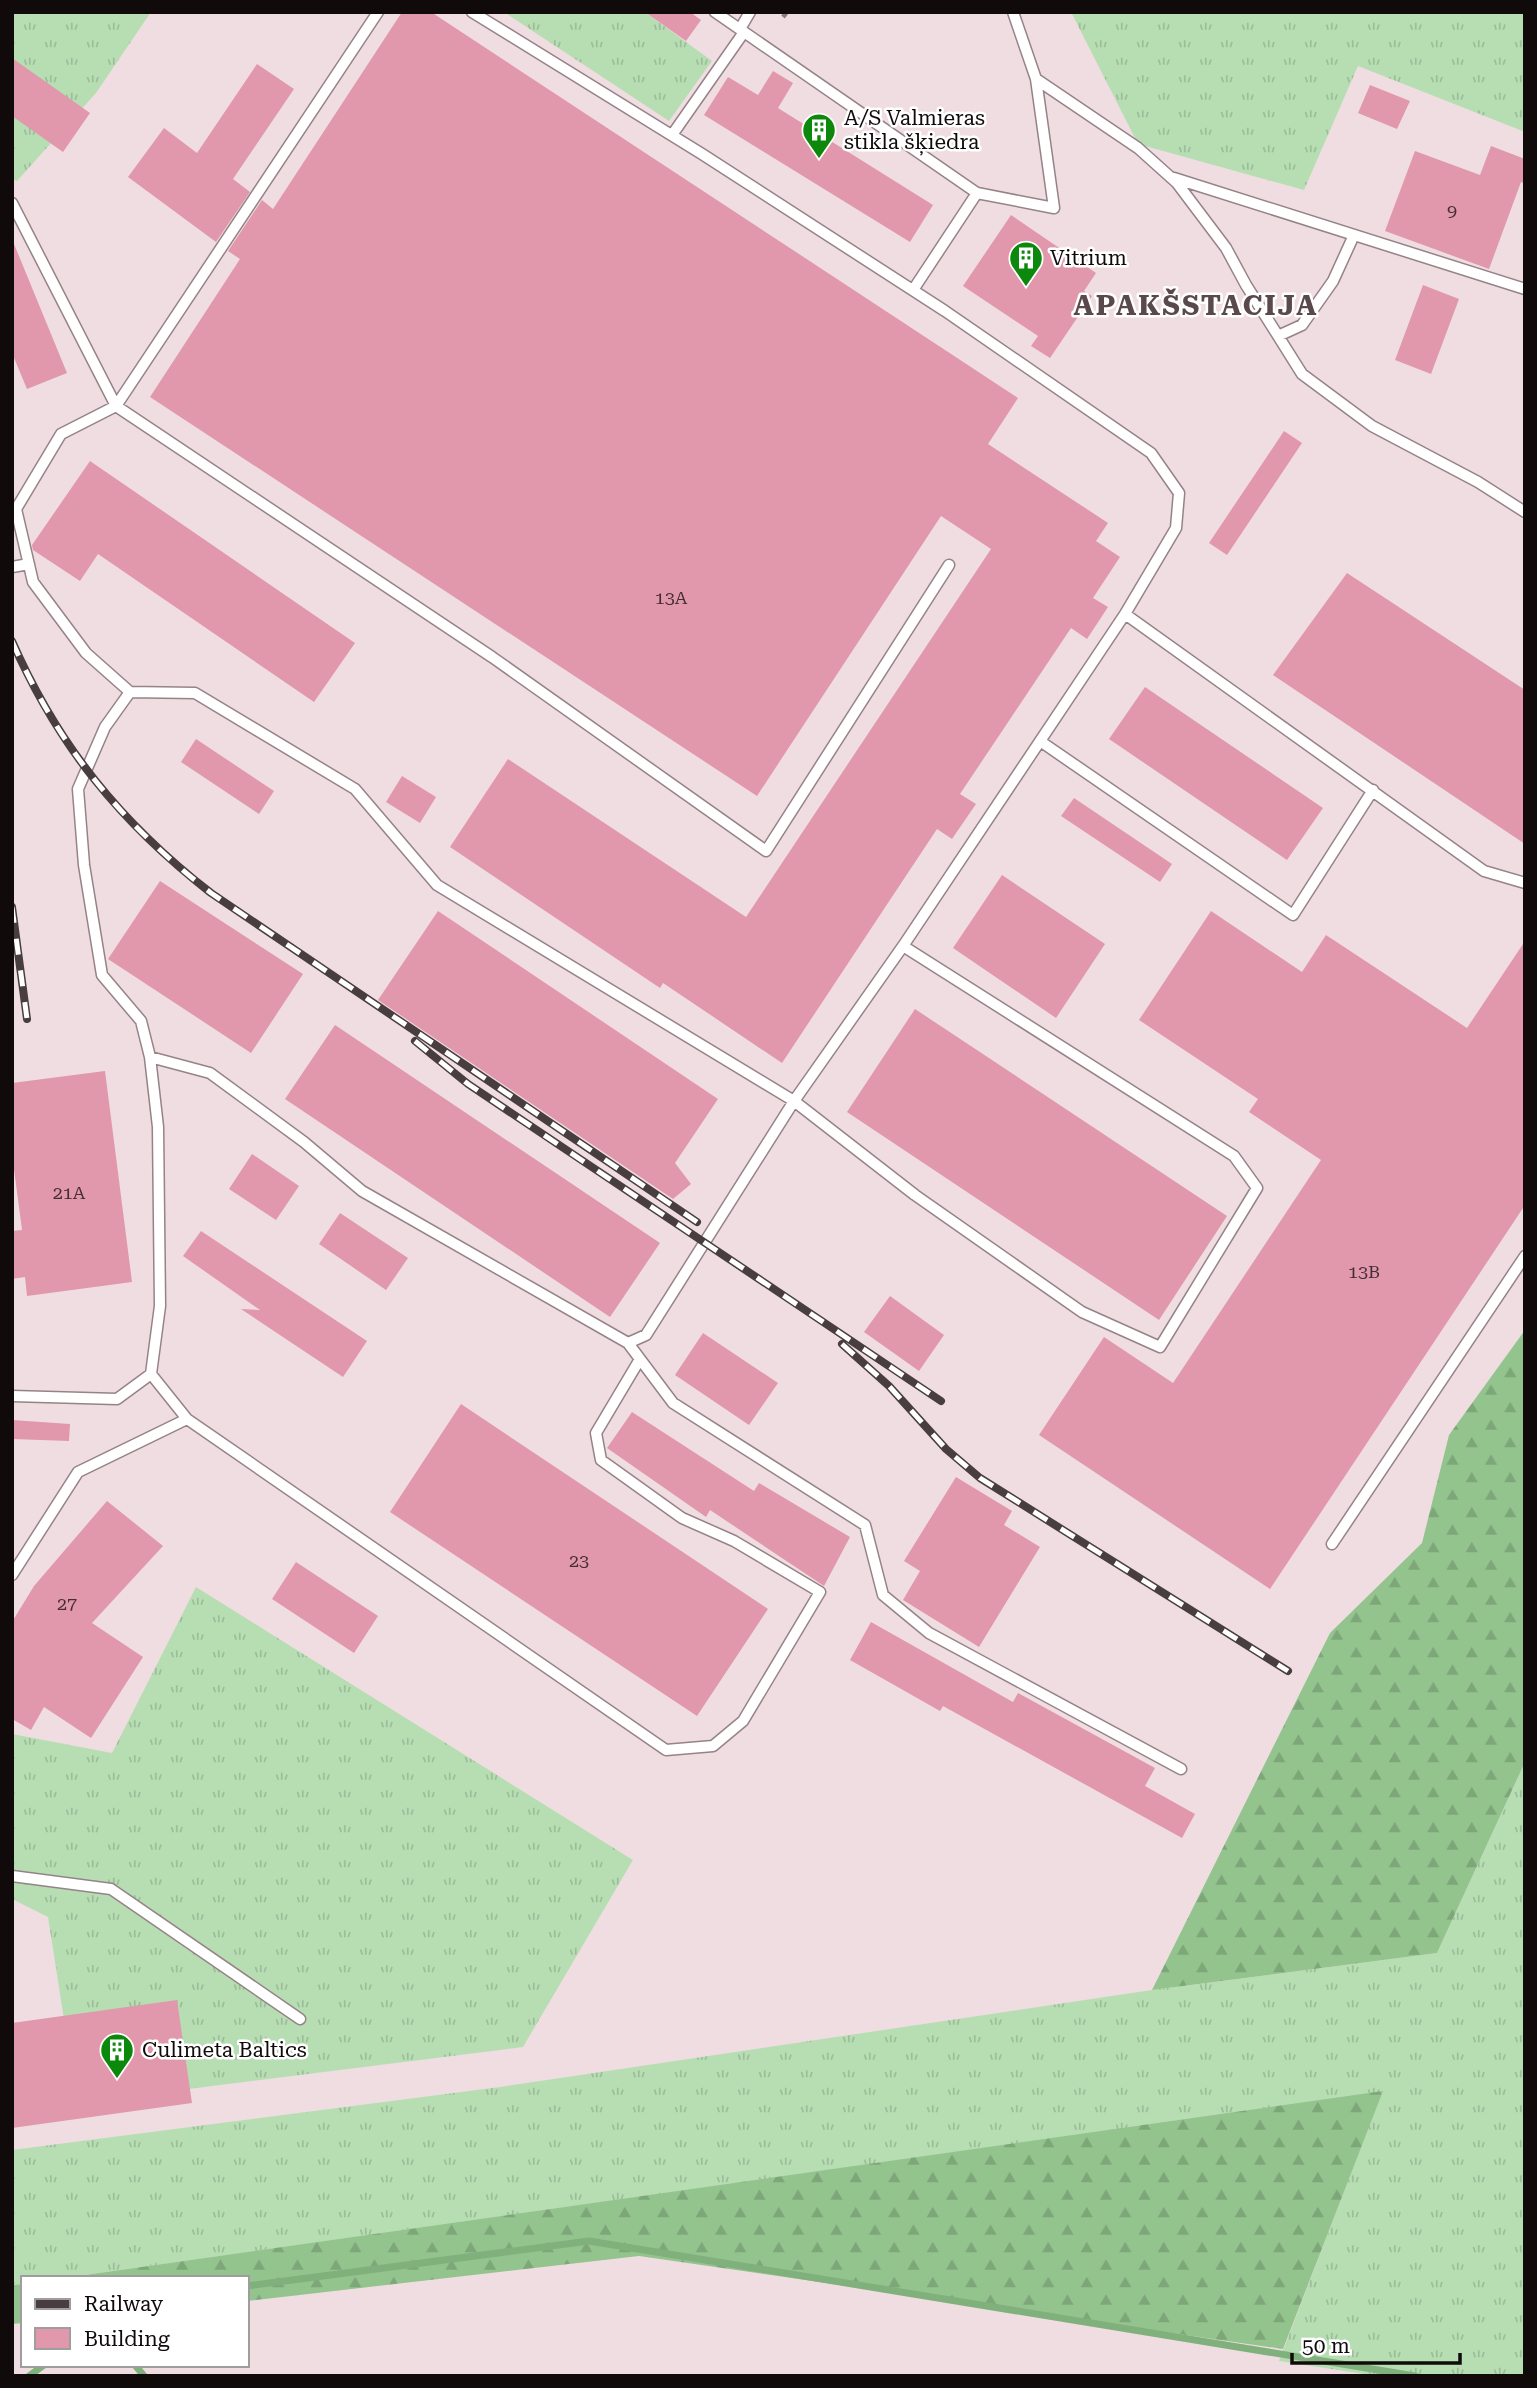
<svg xmlns="http://www.w3.org/2000/svg" width="1537" height="2388" viewBox="0 0 1537 2388" font-family="'Roboto Serif',serif">
<style>
.grass{fill:url(#grass-tufts)}
.forest{fill:url(#forest-firs)}
.lines{fill:none;stroke-linecap:round;stroke-linejoin:round}
.stream{stroke:#80b17c;stroke-width:7}
.building{fill:#e198ac}
.lane-casing{stroke:#958387;stroke-width:13}
.path{stroke:#897c7f;stroke-width:4.5;stroke-dasharray:5 3.5;stroke-linecap:butt}
.lane{stroke:#fff;stroke-width:10}
.rail-casing{stroke:#483e40;stroke-width:8}
.rail{stroke:#fff;stroke-width:5;stroke-dasharray:16;stroke-linecap:butt}
.labels{text-anchor:middle;dominant-baseline:central;stroke-width:5;stroke-linejoin:round;paint-order:stroke}
.number-label{font-size:18px;fill:#442e33}
.poi-label{font-size:21px;fill:#100a0b;stroke:#fff;text-anchor:start}
.district-label{font-size:28px;font-weight:bold;letter-spacing:2px;fill:#59494d;stroke:#fff}
</style>
<defs>
<pattern id="grass-tufts" width="24" height="20" patternUnits="userSpaceOnUse" patternTransform="scale(1.75)"><rect width="24" height="20" fill="#b7deb3"/><path d="M3 7l-1-3M5 7V3M7 7l1-3M15 17l-1-3M17 17v-4M19 17l1-3" fill="none" stroke="#9cbd99"/></pattern>
<pattern id="forest-firs" width="22" height="20" patternUnits="userSpaceOnUse" patternTransform="scale(1.75)"><rect width="22" height="20" fill="#93c48e"/><path d="M5 1l3.5 6h-7zM16 11l3.5 6h-7z" fill="#7ea779"/></pattern>
</defs>
<rect width="100%" height="100%" fill="#f0dde1"/>
<!-- grass -->
<path class="grass" d="M12,12H151L96,93L17,181L12,179Z
M504,12H645L712,61L669,121Z
M1071,12H1525V132L1358,66L1304,190L1138,144Z
M196,1587L633,1860L523,2047L77,2103L48,1917L12,1899V1734L112,1753Z
M1525,1762V2376H1377L1279,2361L1382,2092L64,2278H23V2284L12,2285V2150L500,2087L1152,1990L1437,1953Z"/>
<!-- forest -->
<path class="forest" d="M1525,1330V1762L1437,1953L1152,1990L1330,1633L1422,1543L1449,1435Z
M1383,2091L1283,2349L639,2256L247,2301V2278H64Z
M23,2284V2323L12,2324V2285Z"/>
<g class="lines">
<!-- stream -->
<path class="stream" d="M247,2286L589,2241L1415,2376
M135,2365L144,2376
M29,2376L44,2365"/>
</g>
<!-- building -->
<path class="building" d="M402,12H431L1018,398L988,444L1108,523L1096,541L1120,557L1093,598L1108,607L1087,639L1071,628L960,794L976,804L952,839L937,829L782,1063L663,983L660,988L450,847L508,759L746,917L991,549L941,516L757,796L150,397L240,259L228,251L262,200L273,209Z
M645,12H690L701,20L686,41Z
M12,58L90,113L63,152L12,116Z
M257,64L294,89L233,179L250,192L216,242L128,177L164,128L197,153Z
M773,71L793,83L778,108L933,205L910,242L704,115L728,77L758,95Z
M1370,85L1410,101L1397,129L1358,113Z
M1491,146L1525,159V184L1521,182L1489,269L1385,231L1415,151L1480,175Z
M1011,215L1096,273L1084,291L1092,296L1050,358L1031,346L1038,336L963,286Z
M12,239L67,373L27,389L12,353Z
M1423,285L1459,299L1431,374L1395,360Z
M1284,431L1302,443L1227,555L1209,543Z
M90,461L355,643L314,702L98,554L80,581L33,550L32,545Z
M1347,573L1525,690V844L1273,675Z
M1145,687L1323,808L1287,860L1109,739Z
M196,739L274,791L259,814L181,762Z
M402,776L436,797L420,823L386,802Z
M1074,798L1172,864L1160,882L1061,816Z
M1002,875L1105,944L1056,1018L953,948Z
M160,881L303,974L251,1053L108,959Z
M438,911L718,1099L675,1163L691,1184L673,1199L378,1000Z
M1211,911L1302,972L1326,935L1467,1028L1525,941V1205L1270,1589L1039,1435L1104,1337L1173,1383L1321,1160L1249,1112L1258,1099L1139,1020Z
M915,1009L1227,1216L1159,1320L847,1112Z
M335,1025L660,1243L610,1317L285,1099Z
M105,1071L132,1282L27,1296L25,1277L12,1279V1231L22,1230L12,1154V1083Z
M252,1154L299,1186L276,1220L229,1189Z
M340,1213L408,1258L386,1290L319,1244Z
M201,1231L367,1341L343,1377L241,1309L260,1310L183,1256Z
M890,1296L944,1335L919,1371L864,1332Z
M703,1333L778,1383L749,1425L675,1375Z
M461,1404L768,1609L697,1716L390,1512Z
M632,1412L754,1491L759,1483L850,1537L824,1586L710,1510L706,1517L607,1448Z
M12,1420L70,1424L69,1441L12,1439Z
M956,1477L1012,1511L1004,1525L1040,1547L979,1647L903,1600L920,1571L904,1561Z
M107,1501L163,1546L92,1623L143,1657L91,1738L44,1707L31,1730L12,1719V1622L34,1586Z
M296,1562L378,1616L354,1653L272,1599Z
M871,1622L1013,1702L1018,1693L1155,1768L1145,1786L1195,1814L1182,1838L943,1706L940,1711L850,1660Z
M177,2000L192,2103L12,2128V2023Z"/>
<g class="lines">
<!-- lane casing -->
<g class="lane-casing">
<path id="lane" d="M715,12L977,193L1054,208L1036,79L1013,12
M740,29L750,12
M1036,79L1138,148L1177,183L1226,248L1246,285L1302,374L1372,426L1478,482L1525,512
M672,135L744,32
M1174,178L1525,289
M12,203L116,406L378,12
M913,290L977,193
M1278,336L1302,325L1333,281L1354,235
M12,567L29,564
M1125,614L1484,871L1525,883
M130,692L195,693L355,789L437,885L794,1101L903,946L1125,614L1176,528L1179,493L1151,453L945,311L702,154L472,12
M1040,741L1293,915L1373,790
M150,1057L210,1073L304,1142L362,1191L628,1343L646,1335L794,1101L915,1195L1082,1312L1160,1347L1257,1188L1234,1156L903,946
M628,1343L673,1403L865,1525L883,1595L929,1633L1181,1769
M151,1374L187,1419L666,1750L713,1746L743,1721L820,1592L734,1541L682,1518L601,1460L596,1433L640,1359
M12,1396L117,1399L151,1374L160,1306L158,1127L150,1057L141,1021L102,975L84,865L78,789L105,727L130,692L86,653L33,582L16,509L61,434L116,406L492,657L766,851L949,565
M1332,1544L1525,1256
M12,1575L78,1472L187,1419
M12,1876L111,1889L300,2019"/>
</g>
<!-- path -->
<path class="path" d="M783,17L787,12"/>
<!-- lane -->
<use href="#lane" class="lane"/>
<!-- rail casing -->
<g class="rail-casing">
<path id="rail" d="M12,641C58,746 121,823 211,893L697,1222
M12,907L27,1019
M415,1041L468,1084L941,1401
M842,1344L889,1386L946,1449L980,1478L1288,1671"/>
</g>
<!-- rail -->
<use href="#rail" class="rail"/>
</g>
<!-- icons -->
<defs>
<g id="building-pin" transform="scale(1.75)"><path d="M0 17L-7.5 6A9.5 9.5 0 1 1 7.5 6Z" fill="#0c880d" stroke="#fff"/><path d="M-4-6H4V6H1V3H-1V6H-4ZM-2.5-4.3h1.7v1.8h-1.7ZM.8-4.3h1.7v1.8H.8ZM-2.5-1h1.7V.8h-1.7ZM.8-1h1.7V.8H.8Z" fill="#fff"/></g>
</defs>
<g fill-rule="evenodd">
<use href="#building-pin" x="819" y="130"/>
<use href="#building-pin" x="1026" y="258"/>
<use href="#building-pin" x="117" y="2050"/>
</g>
<g class="labels">
<!-- number labels -->
<g class="number-label">
<text x="1452" y="210">9</text>
<text x="671" y="597">13A</text>
<text x="69" y="1192">21A</text>
<text x="1364" y="1271">13B</text>
<text x="579" y="1560">23</text>
<text x="67" y="1603">27</text>
</g>
<!-- poi labels -->
<g class="poi-label">
<text x="844" y="118">A/S Valmieras<tspan x="844" dy="24">stikla šķiedra</tspan></text>
<text x="1050" y="258">Vitrium</text>
<text x="142" y="2050">Culimeta Baltics</text>
</g>
<!-- district labels -->
<g class="district-label">
<text x="1196" y="305">APAKŠSTACIJA</text>
</g>
</g>
<!-- border -->
<rect width="1537" height="2388" fill="none" stroke="#100a0b" stroke-width="28"/>
<!-- legend -->
<rect x="21" y="2276" width="228" height="91" fill="#ffffff" stroke="#9f9d9d" stroke-width="2"/>
<rect x="35" y="2299" width="35" height="10" fill="#483e40" stroke="#9f9d9d" stroke-width="2"/>
<text x="84" y="2311" font-size="21" fill="#100a0b">Railway</text>
<rect x="35" y="2328" width="35" height="21" fill="#e198ac" stroke="#9f9d9d" stroke-width="2"/>
<text x="84" y="2346" font-size="21" fill="#100a0b">Building</text>
<!-- scale -->
<path d="M1292 2353v10h168v-10" fill="none" stroke="#100a0b" stroke-width="3.5"/>
<text x="1302" y="2353" font-size="21" fill="#100a0b" stroke="#ffffff" stroke-width="5" paint-order="stroke">50 m</text>
</svg>
